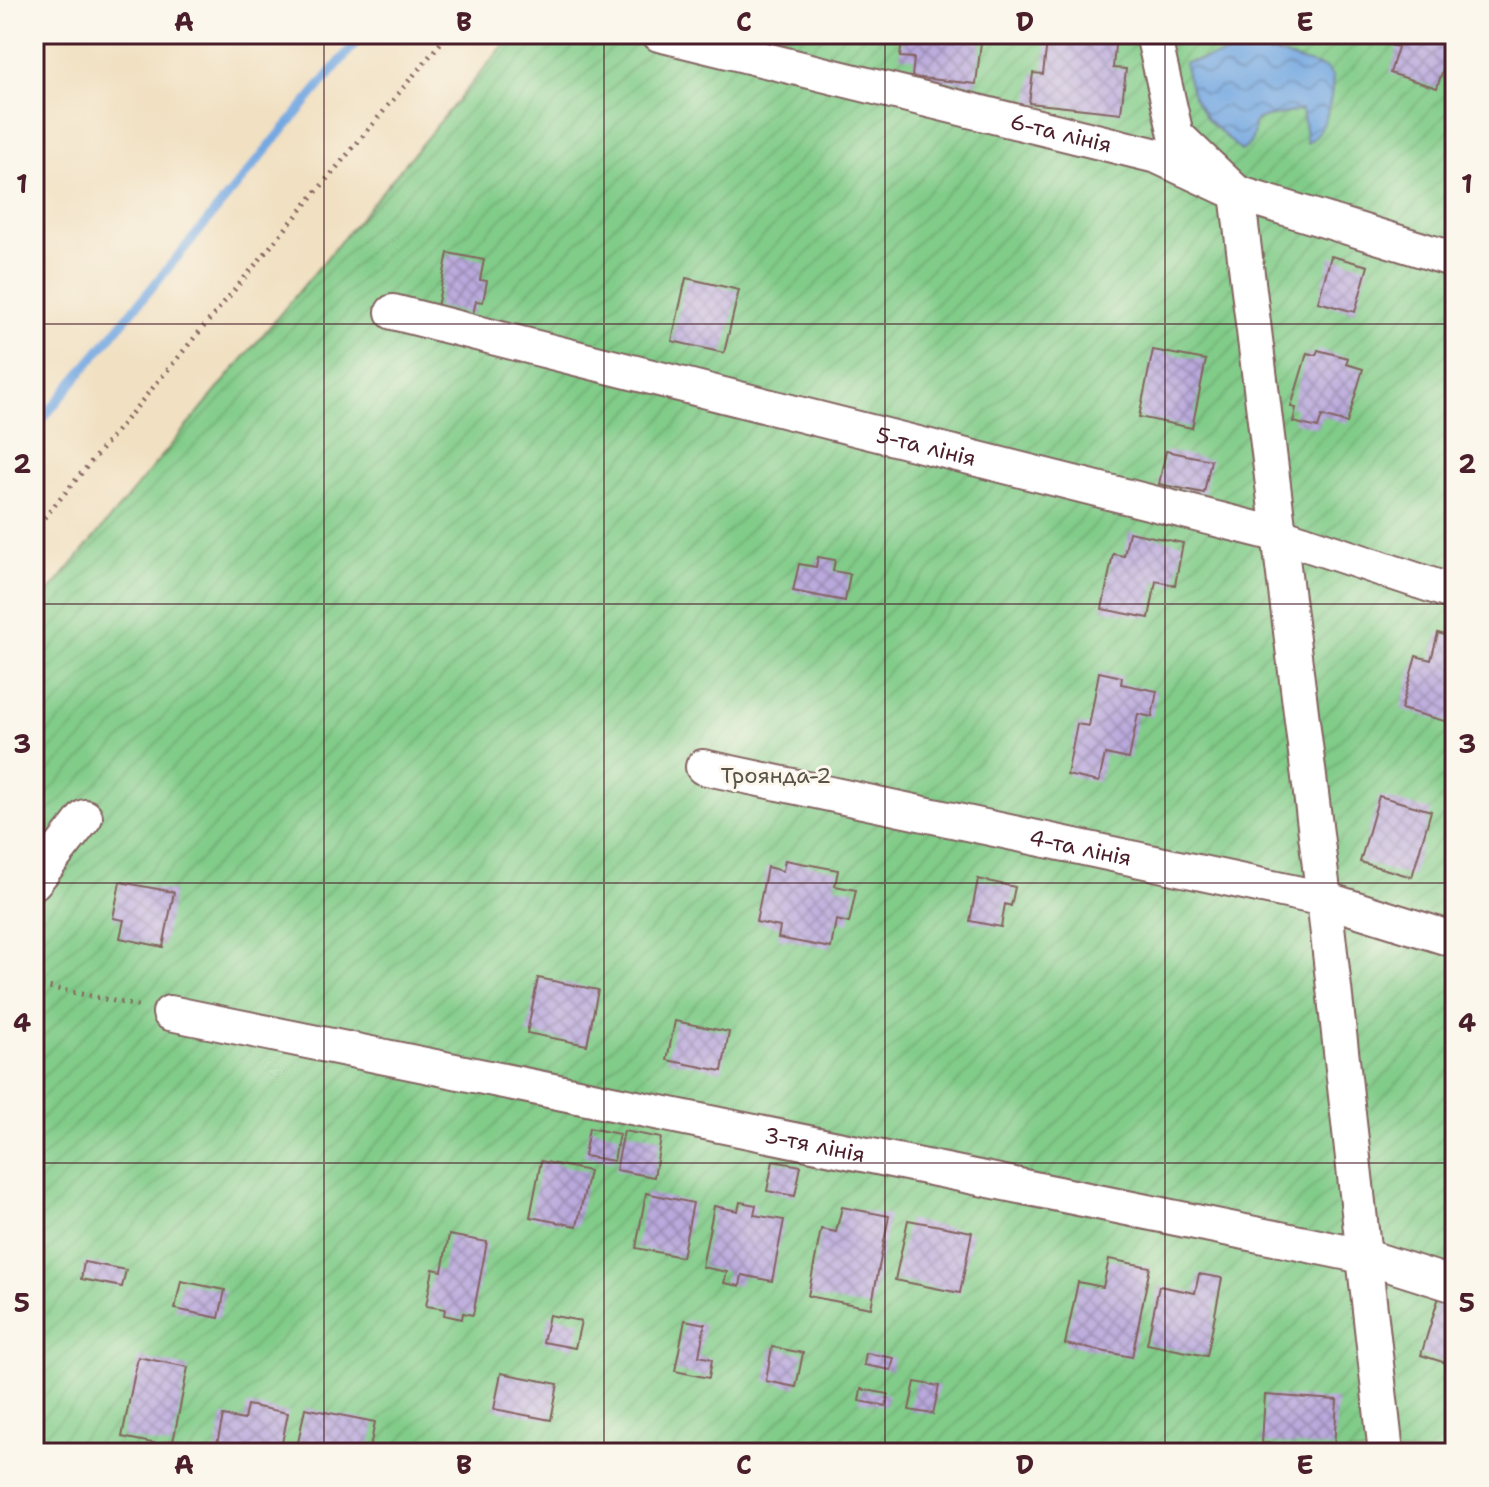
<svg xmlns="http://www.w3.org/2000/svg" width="1489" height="1487" viewBox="0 0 1489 1487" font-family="'Shantell Sans',sans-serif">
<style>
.garden{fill:url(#garden-furrows);stroke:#66765a;stroke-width:2}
.water{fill:url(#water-waves);stroke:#5f6486;stroke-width:2}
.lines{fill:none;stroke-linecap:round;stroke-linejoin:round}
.stream{stroke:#74a8e1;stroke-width:9}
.building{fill:url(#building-cross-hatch)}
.street-casing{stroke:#846360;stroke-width:38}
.path{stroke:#846360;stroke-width:5;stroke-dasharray:2 6;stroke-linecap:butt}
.street{stroke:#fff;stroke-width:34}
.grid{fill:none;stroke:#4a1f2b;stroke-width:2;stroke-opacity:0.55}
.labels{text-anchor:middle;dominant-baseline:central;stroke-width:6;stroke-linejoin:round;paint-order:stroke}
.street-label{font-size:22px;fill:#4a1f2b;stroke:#fbf7ec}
.park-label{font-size:22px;fill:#5a5347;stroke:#fbf7ec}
.neatline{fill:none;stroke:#4a1f2b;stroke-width:3}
.grid-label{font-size:26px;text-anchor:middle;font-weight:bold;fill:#4a1f2b}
</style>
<defs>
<pattern id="garden-furrows" width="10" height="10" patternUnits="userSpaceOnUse" patternTransform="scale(2)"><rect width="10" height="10" fill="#81cc89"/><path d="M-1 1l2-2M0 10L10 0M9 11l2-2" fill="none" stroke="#71af76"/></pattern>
<pattern id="water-waves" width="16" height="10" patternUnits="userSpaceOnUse" patternTransform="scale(2)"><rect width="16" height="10" fill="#74a8e1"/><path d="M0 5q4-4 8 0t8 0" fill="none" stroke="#6188b7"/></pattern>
<pattern id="building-cross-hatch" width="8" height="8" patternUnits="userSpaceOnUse" patternTransform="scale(2)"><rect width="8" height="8" fill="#b9a9dc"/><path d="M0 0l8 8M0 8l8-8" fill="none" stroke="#9889b3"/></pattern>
</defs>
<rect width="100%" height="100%" fill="#fbf7ec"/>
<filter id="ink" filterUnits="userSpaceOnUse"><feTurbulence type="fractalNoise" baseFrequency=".0125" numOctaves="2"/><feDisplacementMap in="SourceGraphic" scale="16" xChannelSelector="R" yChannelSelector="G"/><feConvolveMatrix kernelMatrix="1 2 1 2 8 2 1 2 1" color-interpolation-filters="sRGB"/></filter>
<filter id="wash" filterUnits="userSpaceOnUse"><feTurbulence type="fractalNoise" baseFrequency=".006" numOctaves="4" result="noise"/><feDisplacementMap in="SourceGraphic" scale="32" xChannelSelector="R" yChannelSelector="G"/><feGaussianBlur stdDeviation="1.8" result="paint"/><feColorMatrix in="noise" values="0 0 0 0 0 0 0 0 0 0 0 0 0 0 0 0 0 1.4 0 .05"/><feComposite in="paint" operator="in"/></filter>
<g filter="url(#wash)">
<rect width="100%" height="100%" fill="#f1e0c1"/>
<!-- garden -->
<path class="garden" d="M513,34H1455V1453H34V610Z"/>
<!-- water -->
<path class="water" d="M1247,45L1326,68L1333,77C1332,98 1327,132 1307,143L1302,110L1258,119L1254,123C1254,136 1252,145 1241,151L1207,119L1193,96L1184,63L1237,52Z"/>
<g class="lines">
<!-- stream -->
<path class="stream" d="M34,429L363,34"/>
</g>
<g id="blocks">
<!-- building -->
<path class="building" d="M903,34H982L976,84L912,77L914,58L900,57Z
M1048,34H1116L1113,68L1126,69L1121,113L1029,103L1033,73L1043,74Z
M1393,34H1454L1437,88L1390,73L1398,47L1390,45Z
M448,253L484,260L480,280L487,281L483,302L476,301L473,314L437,307Z
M1331,256L1368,266L1355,312L1318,302Z
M686,278L739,290L724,353L672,341Z
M1153,350L1206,360L1192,428L1139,417Z
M1318,350L1348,358L1346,364L1363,369L1347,423L1322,416L1318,428L1293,422L1296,408L1291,407L1307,353L1316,355Z
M1166,451L1211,460L1204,493L1159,484Z
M1129,532L1183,543L1175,585L1156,581L1149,618L1102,609L1113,554L1124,556Z
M818,557L835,560L833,571L850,574L845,601L793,591L799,564L816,567Z
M1438,633L1455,638V711L1452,723L1401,709L1416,656L1431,660Z
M1099,672L1122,677L1121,684L1157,691L1152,717L1138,714L1129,759L1105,754L1099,782L1067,775L1077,724L1089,726Z
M1379,796L1431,811L1412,877L1360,862Z
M785,860L838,870L835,886L856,890L849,923L836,920L831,948L778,938L780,927L756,922L767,867L783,871Z
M978,879L1015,887L1011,906L1005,904L1001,927L970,921Z
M120,882L174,892L163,947L120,938L124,920L113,918Z
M538,978L598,990L587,1045L527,1033Z
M675,1021L729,1032L722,1071L667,1060Z
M589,1128L619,1134L614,1161L584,1156Z
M624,1131L661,1138L654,1177L616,1170Z
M541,1161L589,1171L577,1226L530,1217Z
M773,1161L801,1166L795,1196L767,1191Z
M646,1193L693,1203L682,1257L636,1248Z
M740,1202L756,1205L754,1215L784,1220L772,1281L742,1275L740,1286L724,1283L727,1272L702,1267L714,1206L738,1211Z
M842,1207L889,1216L871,1308L808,1296L821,1229L836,1232Z
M908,1220L972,1232L960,1293L895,1280Z
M449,1235L487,1242L473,1315L463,1313L462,1319L444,1315L445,1309L426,1306L433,1269L442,1271Z
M1109,1259L1150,1267L1132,1357L1065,1344L1078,1282L1103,1287Z
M84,1262L126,1270L122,1287L81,1279Z
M1199,1274L1222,1278L1207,1356L1147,1344L1159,1286L1195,1293Z
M181,1281L225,1290L219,1318L175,1309Z
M1442,1287L1455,1291V1366L1421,1355Z
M549,1315L581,1321L575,1348L543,1342Z
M685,1320L705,1324L699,1356L712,1359L709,1378L675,1371Z
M772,1347L803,1353L796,1387L766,1381Z
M866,1353L894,1358L891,1370L864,1365Z
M138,1357L188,1367L172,1447L122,1437Z
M501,1373L558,1384L551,1420L494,1409Z
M915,1382L939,1386L933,1414L909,1410Z
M861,1389L888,1394L886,1406L859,1401Z
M1265,1395L1337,1400L1334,1448L1262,1443Z
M247,1405L288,1413L280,1453H215L223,1416L244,1420Z
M305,1408L375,1422L369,1453H296Z"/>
</g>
</g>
<g filter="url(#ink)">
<use href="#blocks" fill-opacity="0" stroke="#846360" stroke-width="2"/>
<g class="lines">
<!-- street casing -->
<g class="street-casing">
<g id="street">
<path id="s1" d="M659,34L1157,156L1237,193L1455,260"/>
<path d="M1153,34L1176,135L1237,193L1324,899L1386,1453"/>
<path id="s2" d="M393,312L1280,535L1455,593"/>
<path id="s3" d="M703,767L1324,899L1455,940"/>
<path d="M34,882L85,817"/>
<path id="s4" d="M170,1013L1363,1256L1455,1285"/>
</g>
</g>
<!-- path -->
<path class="path" d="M34,530L448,34
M34,984L142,1007"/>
<!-- street -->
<use href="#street" class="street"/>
</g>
</g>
<!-- grid -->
<path class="grid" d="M324,34V1453M604,34V1453M885,34V1453M1165,34V1453M34,324H1455M34,604H1455M34,883H1455M34,1163H1455"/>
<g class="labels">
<!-- street labels -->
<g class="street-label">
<text stroke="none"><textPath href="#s1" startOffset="414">6-та лінія</textPath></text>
<text stroke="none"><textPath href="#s2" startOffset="550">5-та лінія</textPath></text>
<text stroke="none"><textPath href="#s3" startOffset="386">4-та лінія</textPath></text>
<text stroke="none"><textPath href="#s4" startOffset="658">3-тя лінія</textPath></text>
</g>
<!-- park labels -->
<g class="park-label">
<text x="776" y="775">Троянда-2</text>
</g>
</g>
<!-- margin -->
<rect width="1489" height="1487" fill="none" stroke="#fbf7ec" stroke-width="88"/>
<rect x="44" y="44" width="1401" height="1399" class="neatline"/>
<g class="grid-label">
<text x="184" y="31">A</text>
<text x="464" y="31">B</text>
<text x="744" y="31">C</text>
<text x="1025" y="31">D</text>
<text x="1305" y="31">E</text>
<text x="22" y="193">1</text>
<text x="1467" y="193">1</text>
<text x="22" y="473">2</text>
<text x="1467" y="473">2</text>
<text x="22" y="753">3</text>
<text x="1467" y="753">3</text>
<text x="22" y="1032">4</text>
<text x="1467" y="1032">4</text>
<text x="22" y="1312">5</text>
<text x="1467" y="1312">5</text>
<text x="184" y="1474">A</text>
<text x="464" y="1474">B</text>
<text x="744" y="1474">C</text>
<text x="1025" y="1474">D</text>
<text x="1305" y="1474">E</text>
</g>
</svg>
